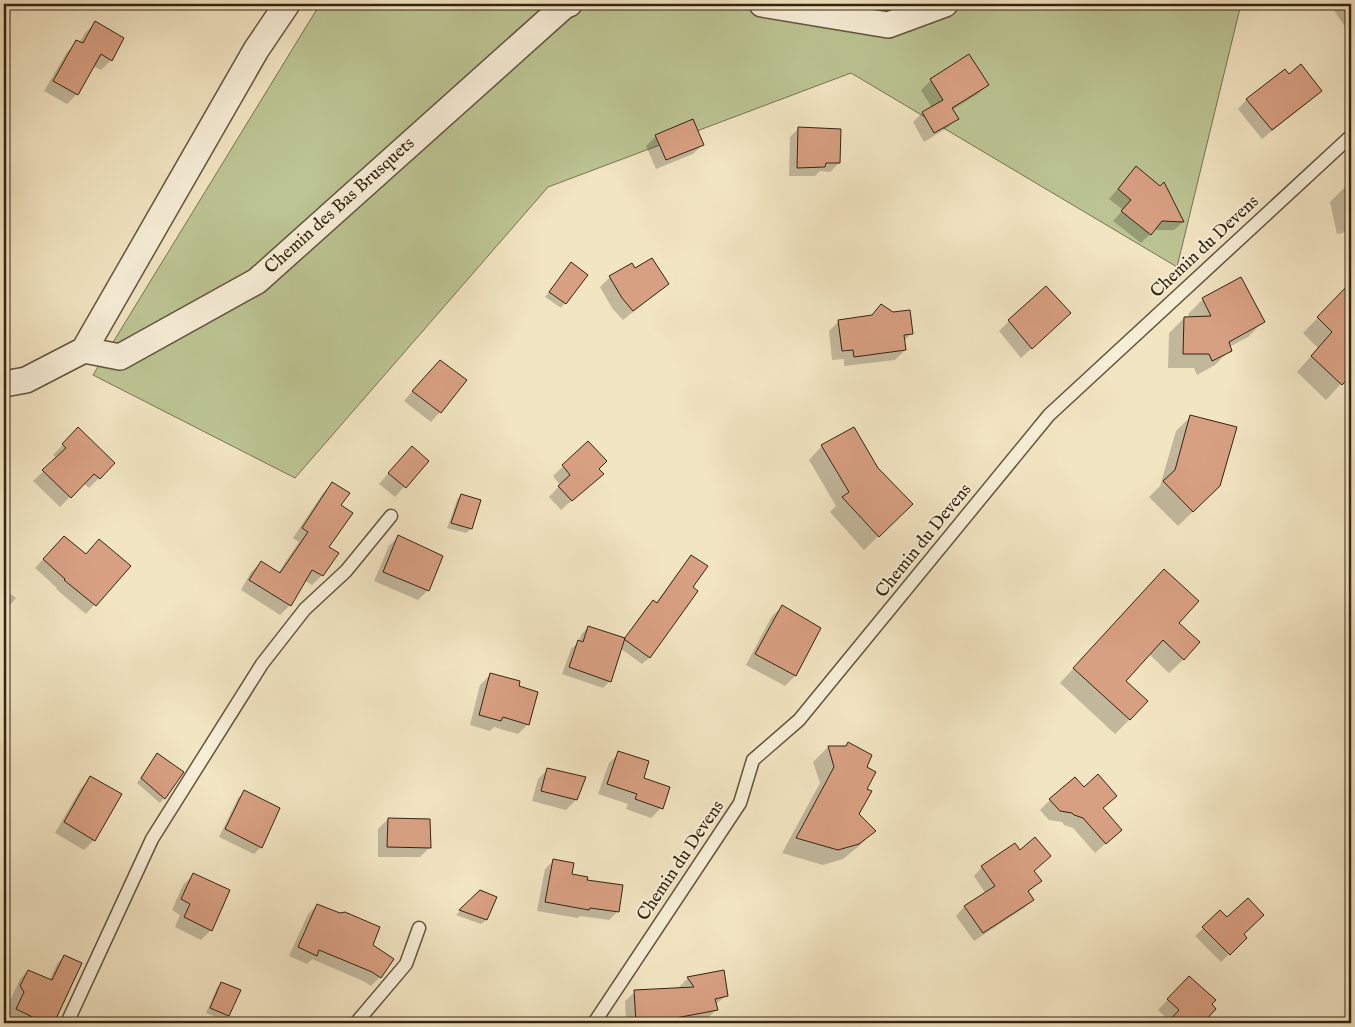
<svg xmlns="http://www.w3.org/2000/svg" width="1355" height="1027" viewBox="0 0 1355 1027" font-family="'IM FELL English',serif">
<style>
.green{fill:#bcc493;stroke:#787452}
.shadow{fill:#0003}
.building{fill:#d8a082;stroke:#332411}
.lines{fill:none;stroke-linecap:round;stroke-linejoin:round}
.lane-casing{stroke:#63543d;stroke-width:15}
.street-casing{stroke:#63543d;stroke-width:28}
.lane{stroke:#f7eed7;stroke-width:12}
.street{stroke:#f7eed7;stroke-width:25}
.labels{text-anchor:middle;dominant-baseline:central;stroke-width:4;stroke-linejoin:round;paint-order:stroke}
.street-label{font-size:18px;fill:#332411;stroke:#f7eed7}
</style>
<rect width="100%" height="100%" fill="#f2e5c2"/>
<filter id="stains"><feTurbulence type="fractalNoise" baseFrequency=".004" numOctaves="4"/><feColorMatrix values="0 0 0 0 .2 0 0 0 0 .09 0 0 0 0 .02 0 0 0 .5 -.17"/></filter>
<radialGradient id="worn" r=".72"><stop offset=".6" stop-color="#630" stop-opacity="0"/><stop offset="1" stop-color="#630" stop-opacity=".3"/></radialGradient>
<!-- green -->
<path class="green" d="M320,4H1241L1177,267L851,73L548,187L295,478L93,375Z"/>
<!-- shadow -->
<path class="shadow" d="M1330,4H1351V24L1345,27Z
M95,23L111,60L101,70L93,66L77,94L67,104L44,91L67,52L77,42L79,43L85,33Z
M969,56L987,85L978,94L952,110L957,119L947,128L924,142L913,122L922,113L932,108L921,90L931,80Z
M1321,91L1311,100L1262,139L1238,109L1247,99Z
M799,128L839,163L830,172L820,171L815,176H789L790,137Z
M656,136L703,144L693,154L656,169L646,146Z
M1136,168L1183,222L1174,230H1154L1141,243L1113,221L1123,210L1109,199Z
M1351,186V231L1337,234L1330,202L1345,187Z
M571,264L586,275L561,308L545,297Z
M634,270L667,284L657,293L623,320L612,308L600,287L610,277Z
M1342,293L1351,302V373L1326,400L1297,372L1318,348L1303,333Z
M1203,299L1263,322L1248,337L1229,347L1230,350L1215,365L1197,375L1194,368H1168L1169,333L1184,318H1190L1188,314Z
M1070,313L1021,358L999,331L1009,321Z
M839,321L912,333L904,341L905,350L895,360L844,366V359L832,360L829,331Z
M430,371L440,412L431,422L404,401Z
M1191,416L1204,501L1178,526L1149,497L1160,486L1176,431Z
M78,429L114,463L89,488L83,483L60,507L33,481L57,458L53,455Z
M588,442L598,469L602,474L561,510L549,497L560,485L553,476Z
M822,446L911,504L864,550L830,512L836,506L809,460Z
M402,458L427,461L395,497L379,484Z
M332,484L340,506L328,547L322,575L312,585L305,581L290,605L280,615L241,590L251,572L261,563L278,573L299,542L293,538L323,493Z
M461,495L480,501L471,529L466,533L447,528L457,500Z
M1351,502V529H1348V505Z
M398,537L428,590L418,600L374,581L389,546Z
M56,545L86,555L129,566L86,614L56,589L57,588L35,568Z
M691,556V587L696,591L649,658L642,664L620,648L610,681L603,688L562,674L571,649L579,642L581,635L588,627L624,639L646,608L653,601L656,603L685,563Z
M1150,585L1177,623L1184,659L1169,673L1149,654L1124,681L1130,719L1115,734L1060,683Z
M4,589L16,598L4,612Z
M782,607L819,629L795,676L785,686L746,665L772,616Z
M490,675L517,687L528,724L518,734L494,727L490,731L470,725L480,685Z
M848,743L865,768L866,789L857,814L874,831L859,846L843,859L823,865L782,853L820,783L813,762L828,747L844,748Z
M619,753L642,779L661,808L651,818L626,809L628,804L598,794L609,763Z
M157,754L183,772L160,803L137,783Z
M548,769L576,800L566,810L532,801L538,779Z
M91,778L94,840L84,850L55,833L81,788Z
M1083,789L1116,796L1102,809L1121,830L1095,853L1073,828L1064,825L1062,822L1049,820L1040,810L1050,800Z
M245,791L261,847L254,854L219,837L238,798Z
M388,819L430,847L420,857H378V829Z
M1020,852L1040,881L1027,893L1032,900L1024,908L974,941L956,916L964,907L986,894L974,876L982,867Z
M554,860L571,875L586,881L618,911L609,920L580,916L578,918L537,911L545,869Z
M193,875L211,930L201,940L175,927L180,915L172,910L183,885Z
M480,891L495,898L486,920L481,924L456,915Z
M317,905L371,946L393,959L380,977L371,986L363,981L312,959L307,964L289,956L308,914Z
M1220,912L1245,938L1221,962L1195,936Z
M64,956L80,964L53,1023H23L4,1014L20,979L28,971L49,981L57,964Z
M723,971L727,995L715,1005L716,1010L707,1019L685,1023H626L625,1001L635,992L679,989L678,988L687,979Z
M221,983L228,1015L224,1020L206,1013L217,988Z
M1179,988L1210,1004L1214,1009L1201,1023H1167L1170,1021L1158,1010Z"/>
<!-- building -->
<path class="building" d="M95,21L124,38L112,61L101,54L78,95L53,81L76,40L83,43Z
M969,54L989,85L952,108L959,119L934,133L922,112L943,100L930,79Z
M1301,64L1322,91L1272,130L1246,99L1285,69L1289,74Z
M693,119L704,145L666,160L655,135Z
M798,127L841,129L840,163H826L825,167L797,168Z
M1136,166L1160,186L1164,182L1184,222L1162,221L1151,235L1121,211L1131,200L1118,189Z
M652,258L669,284L633,311L622,298L609,276L632,263L635,268Z
M571,262L588,275L566,304L549,292Z
M1241,277L1265,322L1229,342L1232,351L1212,361L1209,354H1183L1184,317L1211,316L1202,298Z
M1351,282V375L1342,385L1311,356L1332,332L1317,317Z
M1046,286L1071,313L1032,349L1008,320Z
M881,304L893,312L910,310L913,334L904,335L906,350L854,357L853,350L842,351L838,320L872,315Z
M440,360L467,380L441,413L412,391Z
M1190,415L1237,427L1220,486L1193,512L1163,481L1175,470Z
M78,427L115,463L100,479L94,474L71,498L42,470L66,448L62,444Z
M854,427L878,468L913,504L879,537L842,497L849,492L821,445Z
M588,441L607,461L599,469L604,474L572,501L558,486L570,475L562,465Z
M412,446L429,461L406,488L388,473Z
M332,482L350,493L341,505L353,513L329,547L339,553L323,576L312,570L291,606L249,580L261,561L280,573L308,532L302,528Z
M461,494L481,500L472,529L451,523Z
M398,535L443,556L429,591L383,572Z
M64,536L86,554L99,539L131,566L96,606L64,580L65,579L43,559Z
M691,555L708,566L693,587L698,591L650,658L624,639L653,600L657,603Z
M1164,569L1199,601L1179,623L1200,642L1184,660L1163,640L1126,681L1148,701L1130,720L1073,668Z
M782,605L821,628L796,676L755,654Z
M588,626L625,638L611,682L569,667L578,640L583,642Z
M490,673L520,681L519,686L538,692L529,725L503,717L501,721L479,715Z
M848,742L872,755L867,767L876,772L867,789L872,791L859,814L876,831L859,844L838,850L796,838L834,767L828,746H846Z
M618,751L649,761L644,778L670,787L663,809L635,799L637,794L607,784Z
M157,753L184,772L165,799L141,778Z
M547,768L586,777L577,800L541,791Z
M1098,774L1117,796L1103,808L1122,830L1106,844L1083,818L1074,815L1072,813L1060,811L1049,799L1075,777L1084,787Z
M90,776L122,794L95,841L64,822Z
M244,790L280,808L262,848L225,829Z
M388,818L430,819L431,848L387,847Z
M1035,837L1051,856L1034,871L1042,881L1028,891L1034,900L983,933L964,906L995,886L981,866L1015,843L1020,850Z
M553,859L574,863L572,874L588,877L587,880L623,885L619,912L590,908L589,910L545,902Z
M193,873L230,890L212,931L184,917L190,904L181,899Z
M480,890L497,897L487,920L459,910Z
M1248,898L1264,915L1244,934L1247,938L1230,955L1202,927L1220,910L1227,917Z
M317,904L340,913L345,912L380,927L373,945L394,959L381,978L372,972L319,950L317,956L298,947Z
M64,955L82,963L54,1023H45L16,1009L24,992L20,986L28,970L52,980Z
M724,970L728,996L715,999L718,1010L665,1020V1023H636L634,990L694,987L687,977Z
M1189,976L1216,1000L1212,1004L1216,1009L1203,1023H1167L1179,1010L1167,999Z
M221,982L241,990L229,1016L210,1008Z"/>
<g class="lines">
<!-- lane casing -->
<g class="lane-casing">
<path id="lane" d="M67,1023L152,839L262,664L305,609L346,571L391,516
M356,1023L406,964L419,928
M594,1023L740,803L753,760L799,720L1049,415L1351,136"/>
</g>
<!-- street casing -->
<g class="street-casing">
<path id="street" d="M762,4L888,25L945,4
M84,350L120,357L257,281L564,6L569,4
M4,384L26,380L84,350L256,50L287,4"/>
</g>
<!-- lane -->
<use href="#lane" class="lane"/>
<!-- street -->
<use href="#street" class="street"/>
</g>
<g class="labels">
<!-- street labels -->
<g class="street-label">
<text transform="translate(340 206) rotate(-42)">Chemin des Bas Brusquets</text>
<text transform="translate(1205 247) rotate(-43)">Chemin du Devens</text>
<text transform="translate(924 541) rotate(-51)">Chemin du Devens</text>
<text transform="translate(681 861) rotate(-56)">Chemin du Devens</text>
</g>
</g>
<!-- margin -->
<rect width="1355" height="1027" fill="none" stroke="#f2e5c2" stroke-width="20"/>
<rect x="5" y="5" width="1345" height="1017" fill="none" stroke="#332411" stroke-width="2.5"/>
<rect x="10" y="10" width="1335" height="1007" fill="none" stroke="#332411"/>
<rect width="100%" height="100%" filter="url(#stains)"/>
<rect width="100%" height="100%" fill="url(#worn)"/>
</svg>
